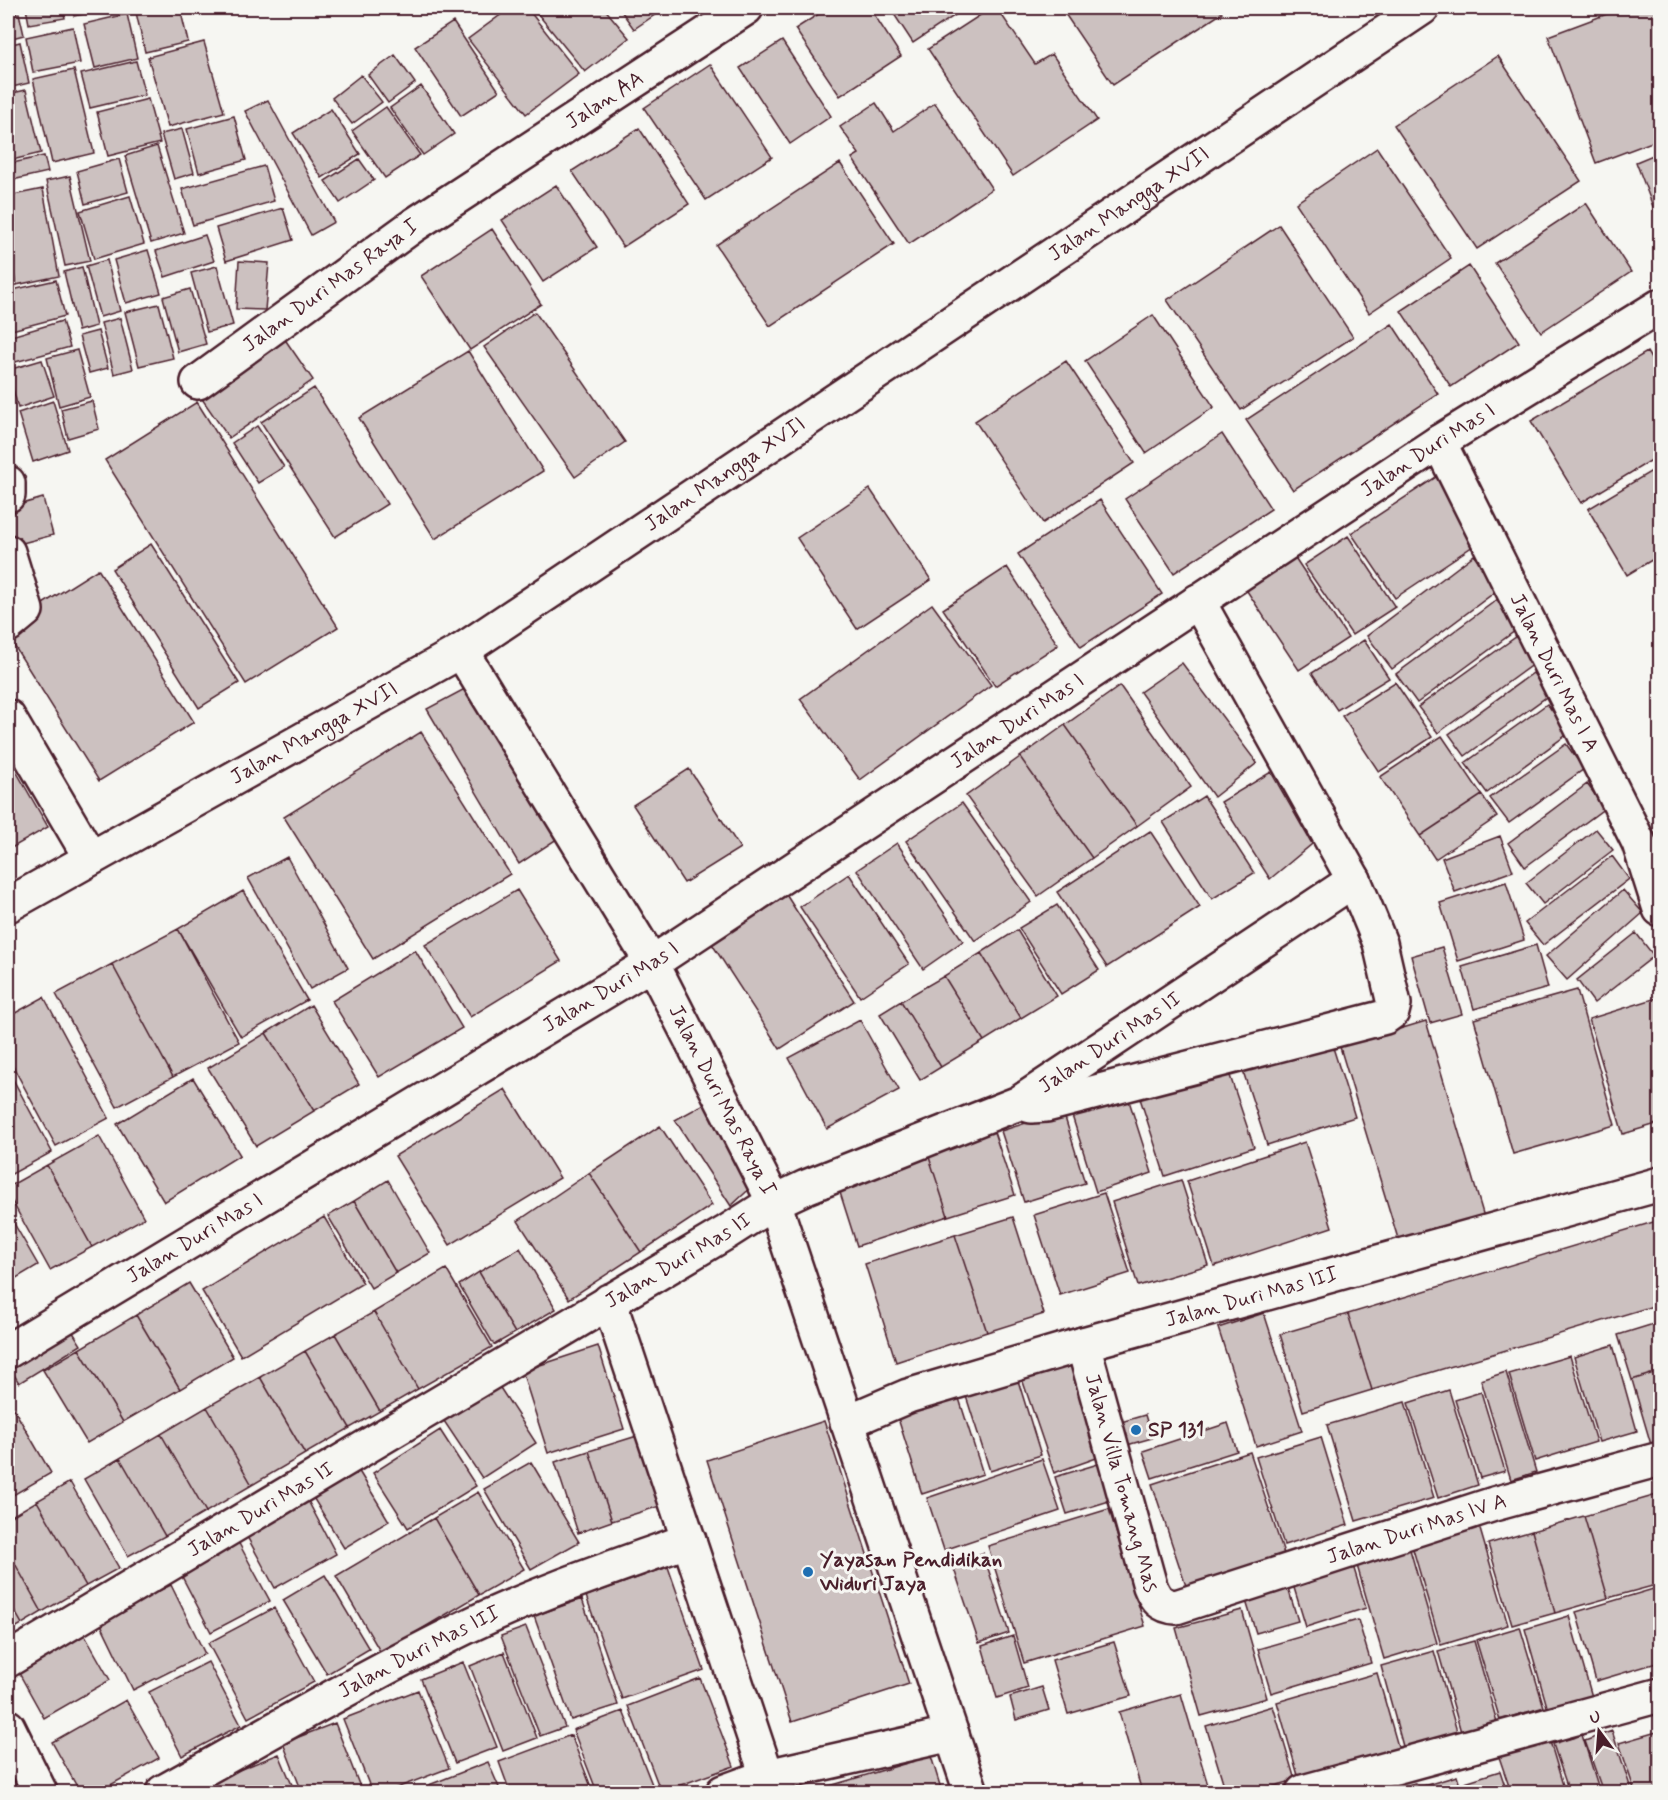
<svg xmlns="http://www.w3.org/2000/svg" width="1668" height="1800" viewBox="0 0 1668 1800" font-family="Mynerve,sans-serif">
<style>
.building{fill:#ccc1c0;stroke:#4a1f2b;stroke-width:1.5}
.lines{fill:none;stroke-linecap:round;stroke-linejoin:round}
.street-casing{stroke:#4a1f2b;stroke-width:38}
.street{stroke:#f6f6f2;stroke-width:33}
.poi-dot{fill:#1f6fb2;stroke:#f6f6f2;stroke-width:2}
.labels{text-anchor:middle;dominant-baseline:central;stroke-width:6;stroke-linejoin:round;paint-order:stroke}
.street-label{font-size:21px;fill:#4a1f2b;stroke:#f6f6f2}
.poi-label{font-size:21px;font-weight:bold;fill:#4a1f2b;stroke:#f6f6f2;text-anchor:start}
</style>
<rect width="100%" height="100%" fill="#f6f6f2"/>
<filter id="ink" filterUnits="userSpaceOnUse"><feTurbulence type="fractalNoise" baseFrequency=".0167" numOctaves="2"/><feDisplacementMap in="SourceGraphic" scale="12" xChannelSelector="R" yChannelSelector="G"/><feConvolveMatrix kernelMatrix="1 2 1 2 8 2 1 2 1" color-interpolation-filters="sRGB"/></filter>
<g filter="url(#ink)">
<!-- building -->
<path class="building" d="M26,8H63L65,18L29,24Z
M72,8H118L74,16Z
M135,8H180L188,42L145,52Z
M510,8H527L579,74L526,114L468,39Z
M533,8H604L629,38L585,72Z
M619,8H665L634,29Z
M828,8H870L901,56L840,96L795,29Z
M890,8H966L913,43Z
M991,8H997L1035,64L1052,54L1097,120L1013,176L928,49Z
M1061,8H1218L1222,13L1113,85Z
M1623,8H1660V139L1596,163L1548,36Z
M19,13L24,35L8,39V15Z
M127,14L137,58L95,68L84,24Z
M453,22L499,91L461,116L415,47Z
M73,27L80,63L33,72L26,37Z
M782,41L831,116L790,144L740,68Z
M20,42L29,83L8,88V45Z
M204,42L224,112L168,127L148,57Z
M395,55L415,83L388,103L368,75Z
M1498,56L1581,181L1477,249L1394,125Z
M136,61L145,95L90,108L81,74Z
M710,64L772,157L706,200L644,108Z
M74,70L94,153L52,163L33,79Z
M361,75L382,102L352,124L332,98Z
M421,86L454,134L423,155L390,108Z
M26,90L41,153L8,161V94Z
M148,99L160,143L108,156L97,112Z
M268,100L334,222L311,235L245,111Z
M876,103L894,131L935,103L992,189L909,244L852,158L859,154L840,127Z
M386,107L420,155L385,178L352,131Z
M331,109L360,154L322,178L293,133Z
M234,116L246,160L199,173L187,129Z
M639,128L689,204L623,247L572,171Z
M182,129L194,173L174,179L161,134Z
M157,146L184,233L151,243L125,156Z
M1377,148L1451,258L1369,313L1296,203Z
M1660,152V225L1636,162Z
M44,156L48,172L8,181V164Z
M119,159L128,192L85,204L77,171Z
M359,159L374,180L340,203L325,181Z
M840,163L894,244L770,326L716,245Z
M264,166L274,201L193,225L182,189Z
M70,176L90,261L65,266L46,181Z
M556,185L597,247L543,282L502,220Z
M43,189L59,276L16,285L8,238V196Z
M130,196L144,244L94,259L80,211Z
M1586,203L1631,272L1541,332L1495,263Z
M283,208L293,240L226,261L216,228Z
M1279,225L1353,337L1241,410L1167,300Z
M492,229L541,304L470,350L421,276Z
M205,235L214,261L165,277L156,251Z
M148,250L161,293L126,303L114,260Z
M8,260L13,283L8,284Z
M107,260L120,311L100,317L86,266Z
M239,261L269,263L265,310L236,309Z
M217,266L233,325L207,332L191,273Z
M1469,266L1519,342L1451,387L1401,311Z
M82,267L96,326L78,331L64,272Z
M56,280L65,316L8,331V291Z
M190,289L206,344L178,352L163,297Z
M159,304L173,358L139,366L125,312Z
M535,312L625,442L575,477L484,347Z
M1153,315L1214,407L1146,453L1085,361Z
M120,318L133,369L114,374L101,323Z
M62,321L70,347L8,364V337Z
M1392,324L1438,394L1293,490L1246,420Z
M98,331L108,368L89,373L79,336Z
M284,338L313,380L229,438L200,396Z
M77,350L90,397L59,406L47,358Z
M468,351L543,471L435,539L359,418Z
M1647,352L1660,374V455L1581,503L1531,421Z
M42,360L54,396L18,408L8,370Z
M1066,361L1134,463L1043,523L975,421Z
M314,388L387,504L335,537L261,422Z
M53,401L68,450L33,462L18,413Z
M92,401L99,429L68,438L61,409Z
M197,402L338,627L246,684L105,460Z
M257,426L284,467L258,483L232,443Z
M1222,434L1271,509L1174,573L1125,499Z
M1660,466V555L1627,575L1588,509Z
M1439,475L1482,540L1395,598L1351,533Z
M870,489L931,580L857,629L797,538Z
M43,498L53,535L11,546L8,533V508Z
M1100,500L1162,594L1081,647L1018,554Z
M1348,536L1395,607L1352,635L1304,565Z
M151,544L239,683L199,708L112,569Z
M1474,555L1499,589L1392,669L1367,636Z
M1294,556L1348,638L1299,670L1245,588Z
M1007,567L1058,645L995,686L943,609Z
M98,569L194,722L99,781L8,636V626Z
M1502,596L1523,625L1417,703L1396,674Z
M932,604L991,685L860,780L800,699Z
M1520,634L1540,659L1438,733L1418,707Z
M1364,640L1389,678L1337,710L1312,673Z
M1182,663L1257,763L1214,797L1140,692Z
M1533,673L1549,695L1465,756L1449,734Z
M1395,682L1432,737L1379,772L1342,716Z
M474,684L563,835L519,864L427,709Z
M1120,686L1191,787L1137,826L1065,725Z
M1547,704L1569,733L1487,793L1465,763Z
M1065,725L1137,826L1092,858L1020,757Z
M421,732L510,874L373,959L284,817Z
M1442,736L1482,795L1420,836L1380,777Z
M1566,744L1584,769L1509,823L1490,798Z
M8,757L48,827L8,850Z
M1020,757L1092,858L1038,896L966,796Z
M689,769L740,848L684,883L633,805Z
M1271,772L1312,844L1270,879L1221,802Z
M1587,784L1605,808L1525,867L1508,843Z
M1482,795L1497,817L1435,859L1420,836Z
M1204,796L1254,873L1212,899L1163,822Z
M962,803L1031,902L975,941L906,841Z
M1596,829L1613,850L1543,904L1526,883Z
M1150,831L1200,907L1107,967L1057,892Z
M1500,836L1513,871L1455,892L1442,858Z
M897,843L963,941L923,969L857,870Z
M1612,856L1629,879L1543,945L1525,923Z
M287,857L348,968L310,989L248,878Z
M849,874L909,964L860,997L800,907Z
M1506,882L1524,940L1458,961L1440,903Z
M517,890L561,961L470,1017L425,945Z
M1623,890L1643,913L1567,980L1546,956Z
M243,891L307,1000L241,1037L178,929Z
M785,893L854,1001L780,1049L710,941Z
M1057,905L1099,970L1061,994L1019,928Z
M178,929L239,1042L173,1077L112,964Z
M1017,930L1057,996L1021,1018L981,953Z
M1636,933L1654,956L1594,1003L1577,980Z
M1536,945L1548,988L1474,1009L1462,967Z
M1442,947L1462,1014L1430,1023L1411,956Z
M415,950L462,1028L379,1077L332,1001Z
M981,953L1021,1018L984,1041L944,976Z
M112,964L173,1077L117,1107L56,994Z
M944,976L984,1041L941,1067L901,1001Z
M1577,990L1615,1125L1513,1154L1474,1019Z
M44,997L109,1118L56,1146L8,1057V1017Z
M1660,997V1123L1623,1134L1589,1019Z
M901,1001L941,1067L920,1080L880,1014Z
M311,1005L359,1084L314,1111L266,1033Z
M860,1020L899,1090L827,1129L789,1058Z
M1426,1021L1484,1217L1399,1242L1340,1047Z
M266,1033L314,1111L256,1146L208,1068Z
M1330,1038L1355,1117L1267,1145L1241,1065Z
M1225,1061L1254,1147L1165,1176L1137,1089Z
M8,1070L52,1152L8,1176Z
M193,1078L240,1155L164,1202L117,1124Z
M1125,1088L1152,1173L1096,1192L1069,1106Z
M505,1089L560,1178L450,1245L395,1156Z
M706,1103L757,1182L731,1206L675,1120Z
M1063,1111L1085,1183L1024,1202L1001,1131Z
M660,1126L712,1205L641,1252L589,1173Z
M993,1129L1015,1195L948,1216L927,1151Z
M99,1136L144,1218L92,1247L47,1165Z
M1305,1142L1332,1227L1214,1266L1187,1181Z
M927,1151L948,1216L857,1246L836,1180Z
M47,1165L92,1247L50,1270L8,1194V1187Z
M589,1173L641,1252L569,1299L518,1221Z
M388,1180L430,1253L396,1273L354,1201Z
M1181,1180L1208,1265L1138,1286L1112,1202Z
M1104,1193L1130,1273L1060,1295L1034,1215Z
M354,1201L396,1273L371,1288L328,1216Z
M8,1213L38,1265L8,1283Z
M324,1217L363,1283L241,1356L202,1291Z
M1013,1217L1044,1314L987,1332L955,1235Z
M1660,1220V1304L1372,1390L1348,1314Z
M955,1235L987,1332L896,1362L865,1264Z
M520,1248L556,1309L515,1333L479,1272Z
M446,1269L492,1347L418,1389L374,1312Z
M479,1272L515,1333L494,1345L459,1285Z
M189,1283L233,1357L180,1389L136,1315Z
M374,1312L418,1389L380,1411L335,1334Z
M1264,1313L1302,1431L1256,1446L1218,1328Z
M1348,1314L1372,1390L1303,1411L1280,1334Z
M136,1315L180,1389L123,1422L79,1349Z
M1660,1322V1371L1632,1380L1618,1335Z
M69,1326L81,1345L19,1383L8,1365Z
M335,1334L380,1411L350,1428L305,1351Z
M1613,1345L1637,1431L1599,1442L1574,1357Z
M598,1346L624,1429L548,1453L522,1371Z
M79,1349L123,1422L87,1443L43,1370Z
M305,1351L350,1428L305,1454L260,1377Z
M1070,1355L1105,1455L1054,1473L1020,1373Z
M1570,1356L1596,1442L1535,1461L1509,1374Z
M1660,1371V1445L1652,1448L1632,1380Z
M1506,1372L1536,1472L1511,1480L1481,1380Z
M1016,1374L1041,1455L990,1471L964,1390Z
M260,1377L305,1454L252,1485L207,1407Z
M495,1380L536,1443L482,1478L440,1415Z
M1449,1390L1478,1485L1438,1498L1408,1403Z
M957,1392L983,1474L922,1494L896,1412Z
M1481,1392L1505,1471L1480,1478L1455,1400Z
M8,1399L51,1473L8,1498Z
M1405,1402L1434,1498L1356,1521L1327,1425Z
M207,1407L252,1485L206,1512L161,1434Z
M1145,1415L1152,1438L1127,1445L1121,1422Z
M824,1421L909,1684L792,1722L707,1460Z
M1228,1423L1237,1451L1152,1478L1143,1451Z
M440,1430L476,1486L408,1528L373,1473Z
M161,1434L206,1512L165,1536L120,1458Z
M637,1436L660,1506L612,1521L589,1451Z
M1321,1437L1348,1525L1284,1545L1256,1457Z
M589,1451L612,1521L578,1533L555,1462Z
M1250,1452L1285,1557L1187,1589L1152,1484Z
M120,1458L165,1536L128,1556L84,1479Z
M1042,1459L1060,1511L944,1550L927,1498Z
M1108,1461L1119,1498L1067,1514L1055,1477Z
M531,1462L579,1542L531,1569L484,1489Z
M354,1463L389,1521L344,1548L309,1491Z
M70,1482L119,1568L86,1586L37,1501Z
M478,1492L524,1569L479,1595L434,1518Z
M1660,1494V1584L1608,1598L1584,1516Z
M306,1497L336,1554L275,1588L244,1531Z
M37,1501L86,1586L42,1612L8,1551V1518Z
M1109,1509L1145,1626L1024,1663L988,1546Z
M1584,1516L1608,1598L1555,1613L1532,1531Z
M434,1518L479,1595L381,1653L336,1576Z
M1477,1519L1508,1625L1441,1645L1410,1539Z
M1532,1531L1555,1613L1512,1625L1488,1544Z
M235,1536L270,1601L211,1632L177,1567Z
M1409,1546L1437,1643L1384,1659L1356,1562Z
M8,1551L42,1612L22,1624L8,1599Z
M983,1553L1009,1633L979,1643L952,1563Z
M1351,1559L1366,1608L1306,1627L1291,1578Z
M668,1567L704,1670L622,1699L586,1596Z
M325,1575L369,1649L327,1674L283,1600Z
M1285,1578L1298,1621L1256,1633L1243,1591Z
M171,1585L205,1654L133,1690L99,1620Z
M1660,1587V1662L1596,1681L1576,1612Z
M8,1599L22,1624L8,1632Z
M582,1599L618,1705L571,1720L534,1616Z
M274,1608L314,1682L248,1718L208,1643Z
M1242,1610L1267,1698L1201,1716L1176,1628Z
M1569,1616L1592,1697L1548,1710L1525,1629Z
M1358,1620L1371,1663L1271,1693L1258,1649Z
M80,1627L110,1680L44,1718L14,1664Z
M526,1627L565,1727L540,1736L501,1636Z
M1520,1627L1544,1707L1500,1720L1476,1640Z
M1013,1636L1028,1688L997,1698L982,1646Z
M1474,1641L1497,1722L1461,1732L1438,1651Z
M1114,1642L1131,1696L1068,1714L1052,1660Z
M1434,1651L1458,1735L1404,1750L1381,1666Z
M504,1652L537,1738L503,1751L470,1666Z
M208,1662L241,1725L182,1756L149,1692Z
M463,1662L497,1747L455,1763L421,1679Z
M1377,1673L1399,1750L1299,1779L1277,1702Z
M700,1678L734,1766L661,1792L628,1706Z
M1042,1687L1049,1710L1016,1720L1010,1697Z
M418,1690L449,1768L386,1792H372L343,1719Z
M1181,1694L1210,1792H1142L1119,1712Z
M126,1700L159,1758L98,1792H80L52,1742Z
M1273,1706L1295,1780L1254,1792H1226L1206,1726Z
M623,1711L655,1792H597L573,1730Z
M335,1723L362,1792H302L283,1743Z
M1612,1731L1632,1792H1603L1585,1741Z
M1660,1731V1792H1635L1619,1743Z
M571,1735L593,1792H510L499,1762Z
M1582,1735L1600,1792H1569L1553,1744Z
M1549,1738L1565,1792H1511L1498,1754Z
M279,1754L295,1792H216L211,1781Z
M931,1756L942,1792H809Z
M488,1762L501,1792H432L429,1785Z
M1500,1771L1507,1792H1468L1465,1782Z
M1457,1776L1462,1792H1422L1420,1787Z
M1082,1783L1084,1792H1052Z
M1415,1783L1419,1792H1384Z"/>
<g class="lines">
<!-- street casing -->
<g class="street-casing">
<g id="street">
<path id="s1" d="M198,382L414,225L746,8"/>
<path id="s2" d="M1439,442L1639,843L1660,909"/>
<path d="M8,483V495"/>
<path d="M8,552L26,610L8,625"/>
<path id="s3" d="M461,651L652,963L774,1202L971,1792"/>
<path d="M8,717L90,857"/>
<path id="s4" d="M8,905L461,651L1422,8"/>
<path d="M1021,1103L1031,1106L1046,1105L1385,1017L1392,1012L1394,1004L1380,943L1354,880L1198,601"/>
<path d="M609,1301L767,1776"/>
<path id="s5" d="M1083,1344L1150,1586C1155,1599 1161,1606 1176,1607L1494,1504L1660,1459"/>
<path id="s6" d="M8,1351L652,963L1439,442L1660,306"/>
<path id="s7" d="M847,1422L908,1396L1083,1344L1660,1184"/>
<path id="s8" d="M8,1660L727,1232L774,1202L806,1187L1019,1103L1354,880"/>
<path d="M8,1727L40,1792"/>
<path id="s9" d="M163,1792C264,1736 364,1677 468,1626C539,1592 615,1567 689,1540"/>
<path d="M723,1792L767,1776L952,1734"/>
<path d="M1303,1792L1660,1695"/>
</g>
</g>
<!-- street -->
<use href="#street" class="street"/>
</g>
</g>
<!-- markers -->
<g class="poi-dot">
<circle cx="1136" cy="1430" r="6"/>
<circle cx="808" cy="1572" r="6"/>
</g>
<g class="labels">
<!-- street labels -->
<g class="street-label">
<text stroke="none"><textPath href="#s1" startOffset="495">Jalan AA</textPath></text>
<text stroke="none"><textPath href="#s4" startOffset="1323">Jalan Mangga XVII</textPath></text>
<text stroke="none"><textPath href="#s1" startOffset="164">Jalan Duri Mas Raya I</textPath></text>
<text stroke="none"><textPath href="#s6" startOffset="1682">Jalan Duri Mas I</textPath></text>
<text stroke="none"><textPath href="#s4" startOffset="837">Jalan Mangga XVII</textPath></text>
<text stroke="none"><textPath href="#s2" startOffset="258">Jalan Duri Mas I A</textPath></text>
<text stroke="none"><textPath href="#s6" startOffset="1190">Jalan Duri Mas I</textPath></text>
<text stroke="none"><textPath href="#s4" startOffset="351">Jalan Mangga XVII</textPath></text>
<text stroke="none"><textPath href="#s6" startOffset="704">Jalan Duri Mas I</textPath></text>
<text stroke="none"><textPath href="#s8" startOffset="1266">Jalan Duri Mas II</textPath></text>
<text stroke="none"><textPath href="#s3" startOffset="520">Jalan Duri Mas Raya I</textPath></text>
<text stroke="none"><textPath href="#s6" startOffset="218">Jalan Duri Mas I</textPath></text>
<text stroke="none"><textPath href="#s8" startOffset="780">Jalan Duri Mas II</textPath></text>
<text stroke="none"><textPath href="#s7" startOffset="424">Jalan Duri Mas III</textPath></text>
<text stroke="none"><textPath href="#s5" startOffset="144">Jalan Villa Tomang Mas</textPath></text>
<text stroke="none"><textPath href="#s8" startOffset="294">Jalan Duri Mas II</textPath></text>
<text stroke="none"><textPath href="#s5" startOffset="540">Jalan Duri Mas IV A</textPath></text>
<text stroke="none"><textPath href="#s9" startOffset="292">Jalan Duri Mas III</textPath></text>
</g>
<!-- poi labels -->
<g class="poi-label">
<text x="1148" y="1430">SP 131</text>
<text x="820" y="1560">Yayasan Pendidikan<tspan x="820" dy="24">Widuri Jaya</tspan></text>
</g>
</g>
<!-- margin -->
<rect width="1668" height="1800" fill="none" stroke="#f6f6f2" stroke-width="30"/>
<rect x="15" y="15" width="1638" height="1770" fill="none" stroke="#4a1f2b" stroke-width="2" filter="url(#ink)"/>
<!-- north arrow -->
<g transform="translate(1599 1731) rotate(344)" stroke="#f6f6f2" stroke-width="4.5" paint-order="stroke">
<path d="M0-4.5L10 22L0 15L-10 22Z" fill="#4a1f2b"/>
<text y="-9" font-size="16" font-weight="bold" text-anchor="middle" fill="#4a1f2b">U</text>
</g>
</svg>
